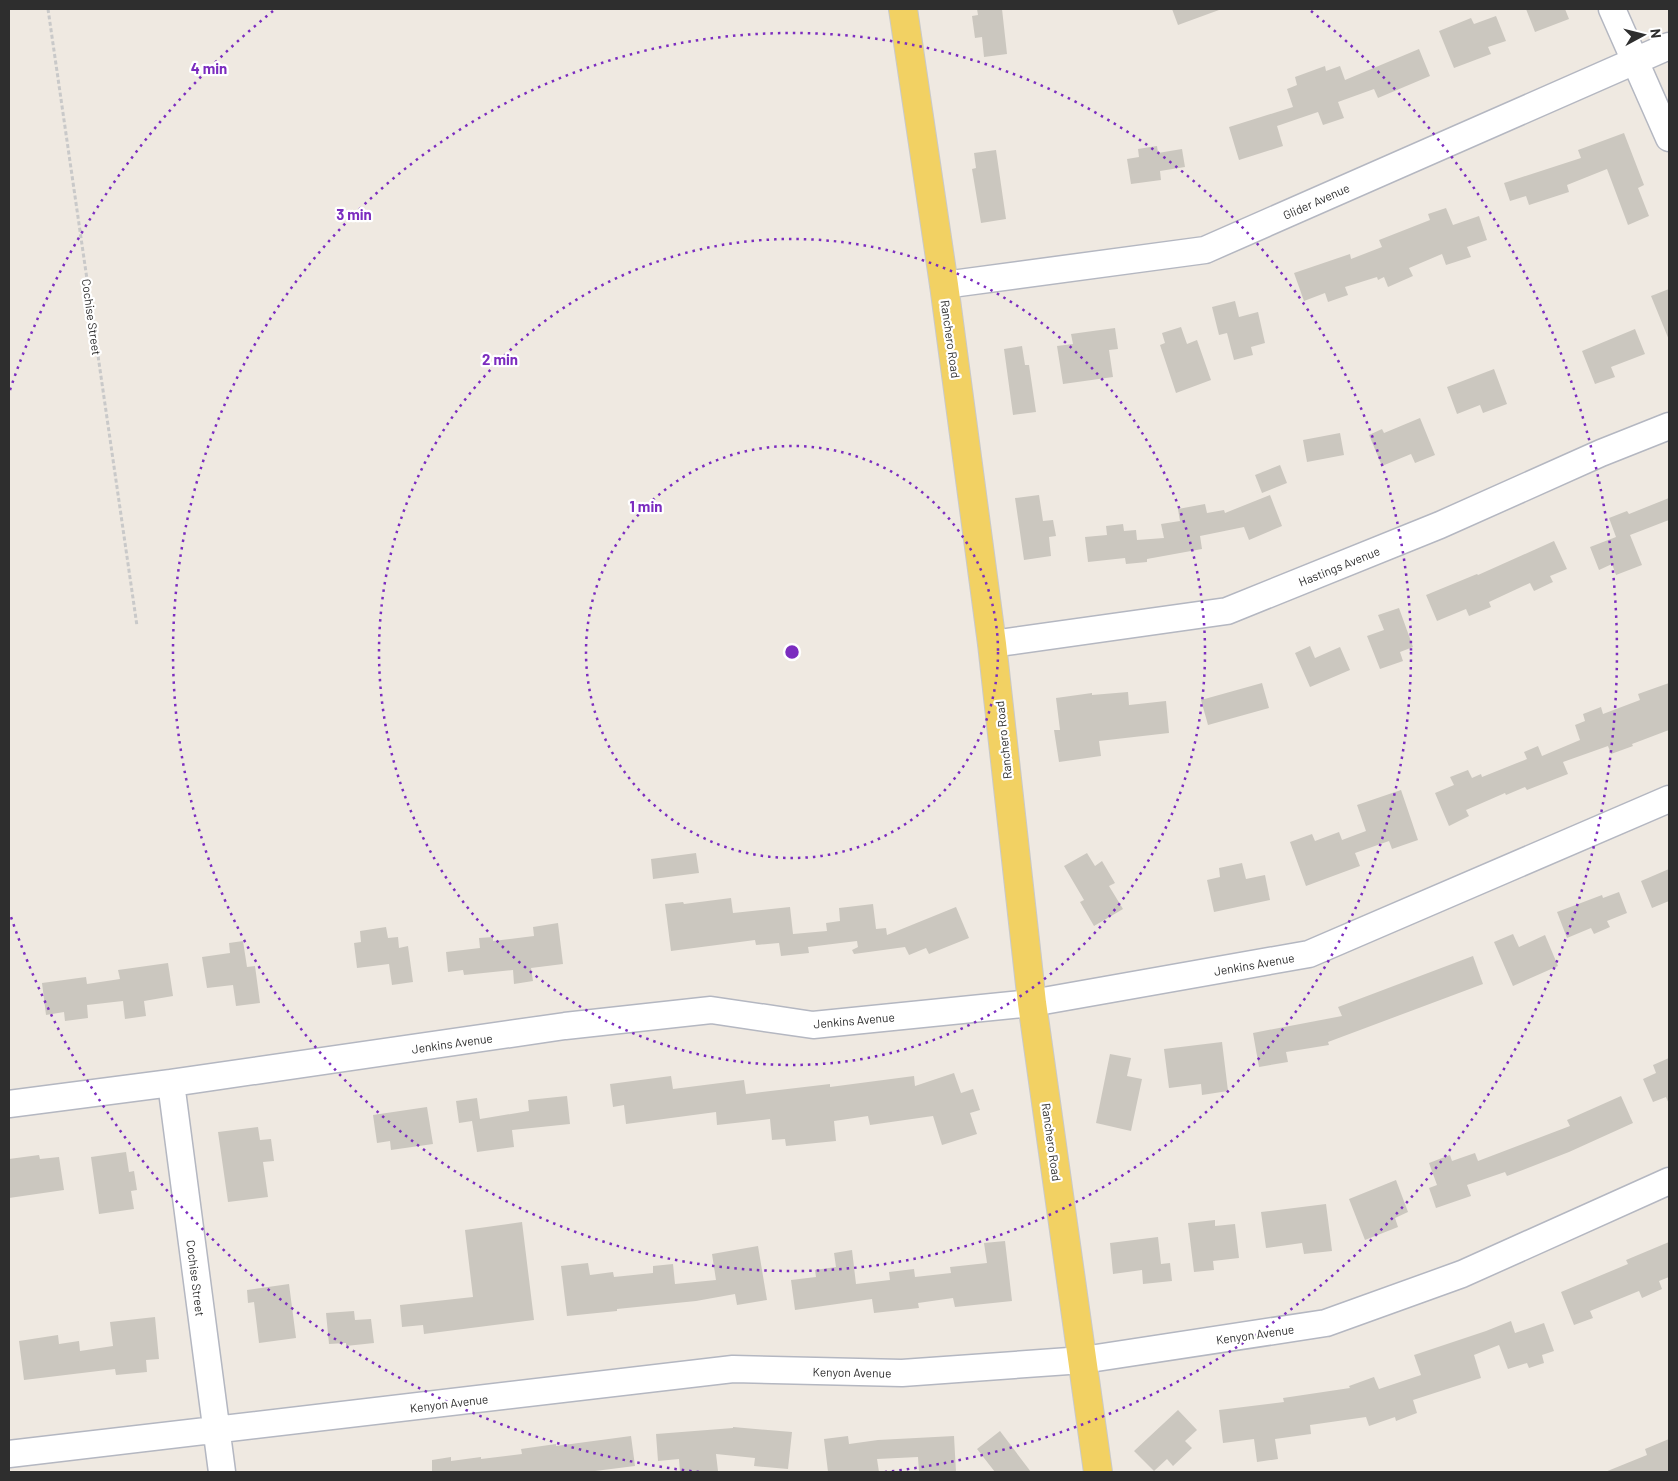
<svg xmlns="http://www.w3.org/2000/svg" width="1678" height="1481" viewBox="0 0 1678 1481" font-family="Barlow,sans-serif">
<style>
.building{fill:#cbc7bf}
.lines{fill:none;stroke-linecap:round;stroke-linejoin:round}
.minor-casing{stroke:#b4b7c1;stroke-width:29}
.major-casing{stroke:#c9c9c9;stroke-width:30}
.path{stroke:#c9c9c9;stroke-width:3;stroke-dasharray:4 2.5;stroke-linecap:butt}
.minor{stroke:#fff;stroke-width:26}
.major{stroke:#f2d163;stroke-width:28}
.ring{fill:none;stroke:#7b2cbf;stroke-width:2.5;stroke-dasharray:2.5 5}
.labels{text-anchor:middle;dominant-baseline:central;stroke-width:4.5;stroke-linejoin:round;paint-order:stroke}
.street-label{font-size:12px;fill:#2e2e2e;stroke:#fff}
.centre{fill:#7b2cbf;stroke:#fff;stroke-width:2.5}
.ring-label{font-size:15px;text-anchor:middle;font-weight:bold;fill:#7b2cbf;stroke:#fff;stroke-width:4.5;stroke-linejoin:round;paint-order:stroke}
</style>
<rect width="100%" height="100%" fill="#efe9e1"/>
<!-- building -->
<path class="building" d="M977,9H1002L1007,54L984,57L982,37L975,38L972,16L978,15Z
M1172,9H1218L1219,10L1178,25Z
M1526,9H1565L1569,19L1535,32Z
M1496,16L1506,41L1488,47L1491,54L1454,68L1439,31L1471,18L1474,24Z
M1419,49L1430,76L1378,98L1374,89L1338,102L1344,118L1323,125L1318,112L1277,126L1283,146L1239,160L1229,127L1293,107L1287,89L1297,85L1295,77L1325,66L1326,71L1340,66L1345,80Z
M1624,133L1644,185L1638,188L1649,216L1628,225L1607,169L1567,185L1569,192L1529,205L1526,196L1510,201L1504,183L1581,158L1578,150Z
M1157,146L1158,153L1182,149L1185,167L1160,171L1161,180L1131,184L1127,159L1139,157L1138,149Z
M996,150L1006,219L981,223L972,169L976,168L974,153Z
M1446,208L1453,225L1479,216L1487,240L1467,247L1471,257L1446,265L1442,254L1409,268L1413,276L1388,287L1384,277L1378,280L1377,277L1345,287L1348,295L1328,302L1325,293L1304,301L1294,273L1350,254L1351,259L1382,247L1379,240L1430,220L1428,214Z
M1669,289V340L1651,296Z
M1235,301L1239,317L1258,312L1265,343L1251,347L1253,355L1234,360L1227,333L1219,335L1212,307Z
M1181,327L1187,344L1197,340L1211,380L1176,393L1160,345L1165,343L1162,333Z
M1115,328L1118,349L1109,350L1113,377L1063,384L1057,346L1073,344L1071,334Z
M1635,329L1645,354L1611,367L1615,377L1595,384L1582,351Z
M1022,346L1025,365H1029L1036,412L1013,415L1004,349Z
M1494,369L1507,404L1483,413L1480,405L1457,414L1447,387Z
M1420,418L1435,455L1415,463L1411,454L1382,466L1369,435L1382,429L1384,433Z
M1340,433L1344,455L1307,462L1303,440Z
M1280,465L1287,483L1262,493L1255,475Z
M1039,495L1043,521L1053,520L1056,536L1049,537L1051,556L1024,560L1015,498Z
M1270,495L1282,526L1249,540L1244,527L1200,536L1202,549L1147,559V562L1126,564L1125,558L1088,562L1085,537L1107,535L1106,526L1123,524L1124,531L1136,530L1137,540L1164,538L1161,524L1180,521L1178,509L1205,504L1207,513L1224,510L1225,513Z
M1669,498V520L1630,535L1642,565L1616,575L1612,564L1599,570L1590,547L1616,537L1609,518L1627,511L1629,514Z
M1554,541L1567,569L1550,576L1553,582L1534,591L1530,583L1489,602L1491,607L1469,616L1466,609L1437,621L1426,595L1477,574L1478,575Z
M1399,608L1413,647L1400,652L1403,661L1380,669L1367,636L1384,630L1378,615Z
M1310,646L1315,658L1340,647L1350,670L1310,687L1295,653Z
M1262,683L1269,708L1208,725L1201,700Z
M1669,683V730L1632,744L1633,746L1611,754L1608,746L1563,762L1568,774L1527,790L1525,787L1506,795L1505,793L1466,810L1469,816L1449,826L1435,793L1454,785L1450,777L1468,770L1472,778L1481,774L1482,777L1527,759L1524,752L1538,746L1542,756L1580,740L1575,725L1585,721L1583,714L1601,707L1603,714L1640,700L1638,694Z
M1128,692L1129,705L1166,701L1169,733L1099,741L1101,756L1059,762L1054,730H1060L1056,698L1092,693V695Z
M1401,790L1418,840L1392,849L1389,841L1355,853L1360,866L1306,886L1290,842L1312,834L1315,841L1339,832L1342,840L1366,831L1357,805Z
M696,853L699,873L653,879L651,859Z
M1087,853L1095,866L1102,861L1115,883L1109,886L1123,909L1094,926L1080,902L1084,900L1064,866Z
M1242,863L1246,879L1265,875L1270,900L1214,912L1207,880L1220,877L1219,868Z
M1669,869V901L1652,908L1641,881Z
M1619,892L1627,913L1607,921L1610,927L1594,934L1591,928L1567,938L1557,912L1602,895L1603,898Z
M731,898L733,913L790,907L793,934L827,931L826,923L840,921L839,908L873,904L876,929L886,928L887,935L956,907L969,938L929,954L926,948L909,955L905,947L854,954L852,950L858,947L857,941L808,947L809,953L781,956L779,943L756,945L755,940L671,951L665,904L683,902L684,904Z
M558,923L563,964L531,968L533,981L514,984L513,970L464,975L463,970L448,972L446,952L480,948L479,938L493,937V941L534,936L533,927Z
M386,927L388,938L398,937L399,948L408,946L413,982L392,985L389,964L357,968L354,943L361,942L360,931Z
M1513,934L1519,947L1545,935L1558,966L1513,986L1494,942Z
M243,941L247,967L255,966L260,1003L236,1006L233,985L207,988L202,957L230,953L229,943Z
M1473,956L1483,984L1328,1042L1329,1045L1286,1052L1288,1062L1259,1067L1253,1033L1342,1016L1338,1007Z
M168,963L173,996L144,1001L146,1016L125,1019L123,1001L87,1005L88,1018L65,1021L64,1012L46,1015L42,983L86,977L87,984L120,979L118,970Z
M1222,1042L1228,1091L1202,1095L1201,1084L1169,1088L1164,1049Z
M1110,1054L1131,1058L1127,1076L1142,1079L1131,1131L1096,1123Z
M1669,1058V1104L1666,1097L1653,1102L1643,1079L1656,1073L1653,1065Z
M954,1073L961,1093L973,1089L980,1110L970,1113L977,1134L942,1145L933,1116L870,1125L868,1116L834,1121L836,1141L786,1146L785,1139L772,1140L770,1119L717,1125L716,1112L626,1124L624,1105L613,1107L610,1084L671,1076L673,1089L744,1080L746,1094L830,1084V1087L914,1076L915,1086Z
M567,1096L570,1124L512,1130L514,1147L477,1152L472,1121L459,1123L456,1101L477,1098L480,1119L529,1111L528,1100Z
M1621,1096L1633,1123L1569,1152L1507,1176L1505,1172L1467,1185L1471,1196L1436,1208L1429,1188L1437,1185L1429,1163L1450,1155L1452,1161L1475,1153L1478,1161L1570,1126L1567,1120Z
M427,1107L433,1144L391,1150L390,1141L377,1143L373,1115Z
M258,1127L260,1140L271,1139L274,1161L263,1162L268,1197L228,1202L218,1132Z
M126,1152L129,1172L134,1171L137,1190L131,1191L134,1209L99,1214L91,1157Z
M39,1155L40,1159L59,1157L64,1190L9,1198V1159Z
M1396,1180L1408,1212L1395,1218L1398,1227L1365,1240L1349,1199Z
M1326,1204L1332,1251L1304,1254L1302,1243L1266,1248L1261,1212Z
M1215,1220V1226L1235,1224L1239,1258L1213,1261L1214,1270L1194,1272L1188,1223Z
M522,1222L534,1320L424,1334L423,1325L402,1327L400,1305L473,1297L465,1230Z
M1158,1237L1161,1264L1170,1263L1172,1281L1143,1284L1142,1270L1113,1274L1110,1243Z
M1005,1241L1012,1301L955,1307L953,1298L918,1303L919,1308L874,1313L872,1299L795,1310L791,1280L816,1277L815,1270L836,1267L834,1253L852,1250L856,1284L890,1280L889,1272L914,1269L915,1277L951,1273L950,1267L987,1263L984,1243Z
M1669,1242V1277L1659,1281L1662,1289L1642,1298L1639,1291L1590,1311L1593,1318L1574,1325L1561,1292L1628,1264L1626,1260Z
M758,1246L767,1300L737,1305L735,1294L696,1301L617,1309V1311L567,1316L561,1266L588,1263L590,1275L613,1272L614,1277L653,1273V1266L673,1264L675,1284L716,1280L712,1254Z
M289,1284L296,1338L259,1343L254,1302L248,1303L247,1290Z
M354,1311L355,1320L371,1319L374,1343L346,1346V1343L329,1344L326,1313Z
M155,1317L159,1359L146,1360L147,1372L116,1375L115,1369L24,1380L19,1341L58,1335L59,1344L79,1341L80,1351L113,1346L110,1322Z
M1511,1321L1515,1333L1544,1323L1554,1351L1542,1355L1544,1363L1529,1368L1527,1363L1508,1369L1499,1345L1474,1355L1481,1378L1413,1400L1417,1413L1396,1421L1395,1417L1369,1426L1366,1417L1310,1425L1311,1434L1275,1439L1278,1459L1257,1462L1254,1439L1223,1443L1219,1410L1284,1402L1283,1398L1350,1388L1349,1386L1374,1377L1379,1389L1421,1375L1414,1355L1486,1331Z
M1178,1410L1197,1430L1185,1441L1192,1448L1173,1466L1167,1459L1154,1471L1134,1451Z
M733,1427L792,1432L788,1469L754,1466L755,1458L716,1454L718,1471L680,1472L679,1459L658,1461L656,1434L733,1428Z
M1000,1431L1031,1472H995L977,1449Z
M631,1436L635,1466L587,1472H432V1460L451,1457V1461L481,1457V1459L522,1454L521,1449L556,1444V1446Z
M848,1436L849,1444L878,1440L954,1436L956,1472H919L918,1457L877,1459L879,1472H828L824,1439Z
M1669,1439V1472H1605L1647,1455L1645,1449Z"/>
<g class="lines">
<!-- minor casing -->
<g class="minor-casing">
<path id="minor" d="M1612,9L1669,138
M944,285L1205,250L1669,46
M992,644L1227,611L1440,525L1601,453L1669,426
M171,1083L222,1472
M9,1104L171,1083L565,1026L711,1010L813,1025L1032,1003L1309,954L1669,799
M9,1454L733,1369L902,1373L1083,1360L1326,1323L1462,1274L1669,1181"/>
</g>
<!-- major casing -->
<g class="major-casing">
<path id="major" d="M903,9L944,285L992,644L1032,1003L1098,1472"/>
</g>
<!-- path -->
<path class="path" d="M48,9L137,626"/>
<!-- minor -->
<use href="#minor" class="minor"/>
<!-- major -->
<use href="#major" class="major"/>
</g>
<!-- distance rings -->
<g class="ring">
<circle cx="792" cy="652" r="206"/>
<circle cx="792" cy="652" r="413"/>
<circle cx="792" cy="652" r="619"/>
<path d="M699 1472A825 825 0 0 1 10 914M10 390A825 825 0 0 1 273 11M1311 11A825 825 0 0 1 885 1472"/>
</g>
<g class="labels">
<!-- street labels -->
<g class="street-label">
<text transform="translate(1316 201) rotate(-24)">Glider Avenue</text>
<text transform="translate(92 317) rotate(82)">Cochise Street</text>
<text transform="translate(951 339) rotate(82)">Ranchero Road</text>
<text transform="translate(1339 566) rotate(-22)">Hastings Avenue</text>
<text transform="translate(1003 740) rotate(-96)">Ranchero Road</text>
<text transform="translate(1254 964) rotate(-10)">Jenkins Avenue</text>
<text transform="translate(854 1020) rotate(-5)">Jenkins Avenue</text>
<text transform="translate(452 1043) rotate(-8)">Jenkins Avenue</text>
<text transform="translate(1052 1142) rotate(82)">Ranchero Road</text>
<text transform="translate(196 1278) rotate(83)">Cochise Street</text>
<text transform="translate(1255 1334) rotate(-8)">Kenyon Avenue</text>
<text transform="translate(852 1372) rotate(1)">Kenyon Avenue</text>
<text transform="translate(449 1403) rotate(-7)">Kenyon Avenue</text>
</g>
</g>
<circle cx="792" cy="652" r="8" class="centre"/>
<g class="ring-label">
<text x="209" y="74">4 min</text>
<text x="354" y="220">3 min</text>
<text x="500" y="365">2 min</text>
<text x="646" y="512">1 min</text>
</g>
<!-- border -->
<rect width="1678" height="1481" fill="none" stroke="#2e2e2e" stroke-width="20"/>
<!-- north arrow -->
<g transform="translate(1643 35) rotate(83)" stroke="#ffffff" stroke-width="4" paint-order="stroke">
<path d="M0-4L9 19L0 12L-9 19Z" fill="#2e2e2e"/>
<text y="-8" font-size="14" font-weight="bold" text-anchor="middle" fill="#2e2e2e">N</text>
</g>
</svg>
